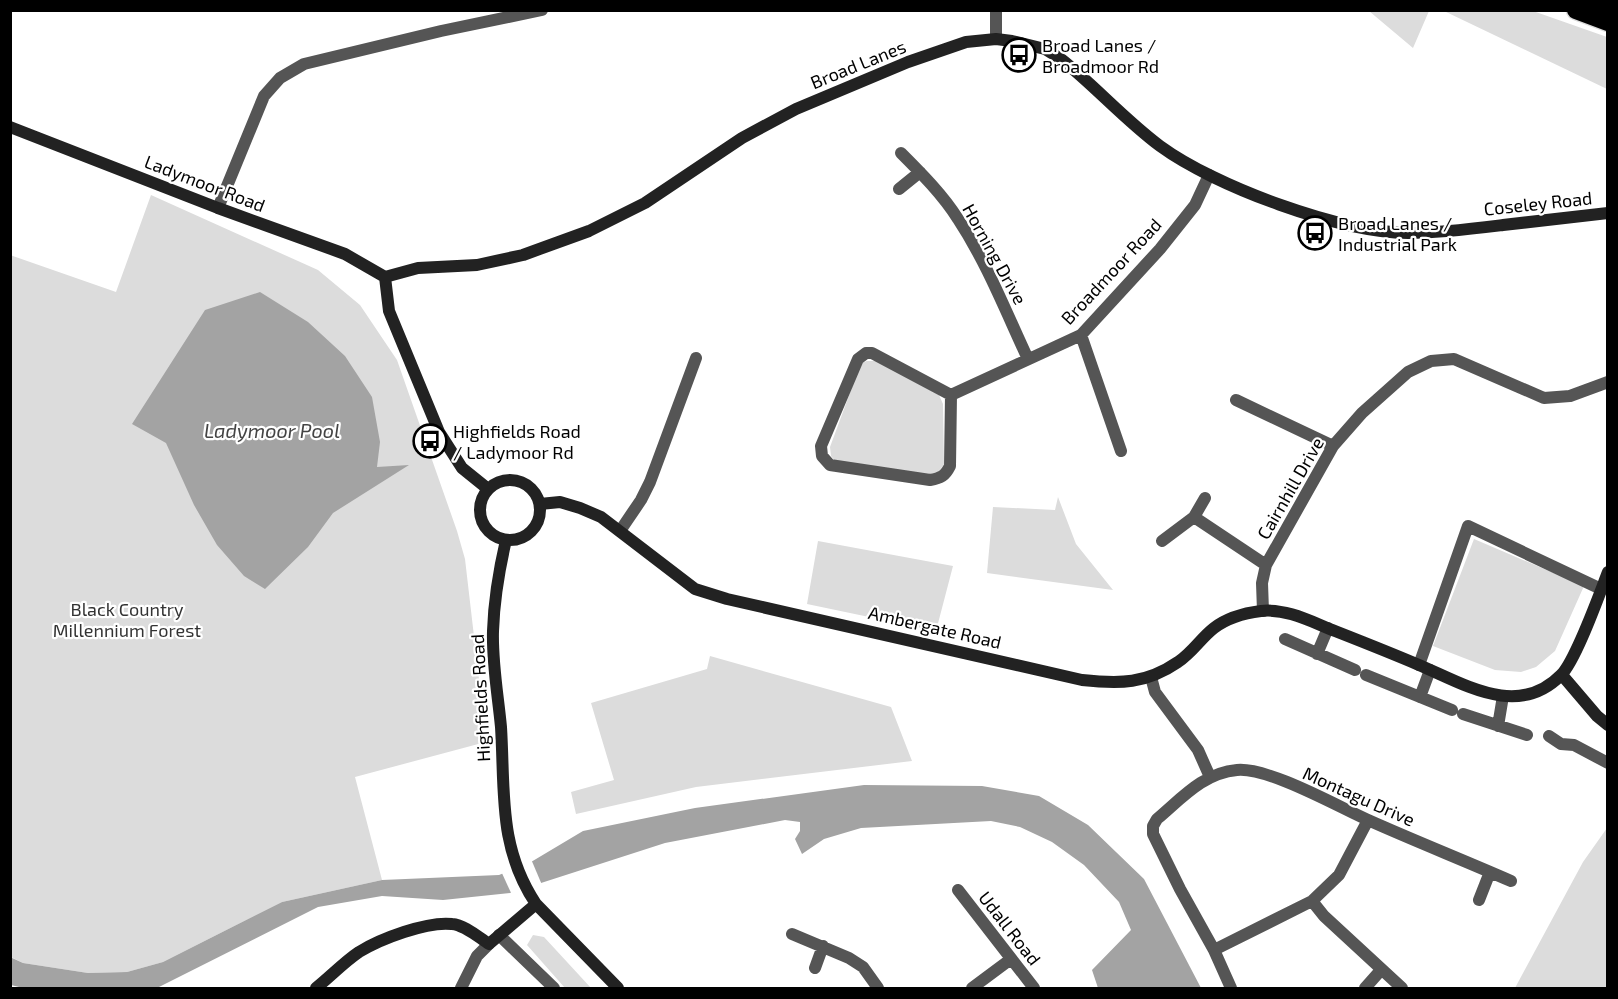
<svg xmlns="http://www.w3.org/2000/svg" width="1618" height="999" viewBox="0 0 1618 999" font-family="'Exo 2',sans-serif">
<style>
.green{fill:#dcdcdc}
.water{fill:#a3a3a3}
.pier{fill:#fff}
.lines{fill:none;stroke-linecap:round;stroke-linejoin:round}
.highway-casing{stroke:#dbdbdb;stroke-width:21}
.street{stroke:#555;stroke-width:12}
.secondary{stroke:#222;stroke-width:12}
.highway{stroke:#000;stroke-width:18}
.labels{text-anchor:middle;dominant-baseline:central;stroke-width:4.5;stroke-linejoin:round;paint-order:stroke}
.poi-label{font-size:18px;fill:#000;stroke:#fff;text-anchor:start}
.street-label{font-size:18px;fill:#000;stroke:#fff}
.park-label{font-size:18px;fill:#333;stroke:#fff}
.water-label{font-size:20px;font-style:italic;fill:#444;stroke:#fff}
</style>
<rect width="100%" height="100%" fill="#fff"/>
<!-- green -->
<path class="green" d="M1369,11H1429L1413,48Z
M1444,11H1533L1607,37V89Z
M151,195L318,270L360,305L397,360L457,531L465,559L480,688L482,743L355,777L382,880L282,902L163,962L127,972L88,973L23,963L11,957L10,255L116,292Z
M867,361H877L939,395L943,404L944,465L937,473L928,475L835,461L831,456L830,447L861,363Z
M1058,497L1076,544L1113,590L987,573L993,507L1055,510Z
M1474,539L1584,586L1555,651L1536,667L1521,672L1495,670L1433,646Z
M818,541L953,566L936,631L807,604Z
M710,656L891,707L912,761L696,787L576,814L571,792L614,780L591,703L707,669Z
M1607,828V988H1515L1583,862Z
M533,935L544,937L591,988H565L527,945Z"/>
<!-- water -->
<path class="water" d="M260,292L308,322L345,356L372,397L380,442L377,467L409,465L333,513L308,547L265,589L244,576L217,545L194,505L166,443L132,424L205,310Z
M864,785L982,786L1039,796L1088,825L1144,879L1201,988H1098L1092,970L1131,930L1119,902L1084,865L1052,842L1020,827L991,821L861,828L824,839L802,854L795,839L800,831V822L785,820L665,843L510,893L443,900L382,896L318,907L157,988H23L11,985L10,957L23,963L88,973L127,972L163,962L282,902L382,880L499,875L531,862L583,831L695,808Z"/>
<!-- pier -->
<path class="pier" d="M531,859L542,885L512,895L501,871Z"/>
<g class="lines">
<!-- highway casing -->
<g class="highway-casing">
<path id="highway" d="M1576,10L1608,22"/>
</g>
<!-- street -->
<path class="street" d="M996,39V10
M901,153C921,173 943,195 958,219C987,263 1006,312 1028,359
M899,189L920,172
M218,208L264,96L280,78L304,64L441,31L542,10
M1081,335L1121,451
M951,395L950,466C945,476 941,478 930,480L830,465L822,456L821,446L858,359L866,353H872L951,395L1081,335L1160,249L1195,205L1209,175
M1236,400L1333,446
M1194,517L1266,565
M620,531L641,500L650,482L696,358
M1162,541L1194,517L1205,498
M1263,611L1262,583L1266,565L1333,446L1362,413L1408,372L1431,361L1454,359L1544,398L1570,396L1608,382
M1285,639L1355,670
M1317,654L1328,628
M1419,665L1468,526L1601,589
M1366,675L1452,710
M1151,677L1155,692L1198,750L1210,777
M1420,697L1430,670
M1463,714L1527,735
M1498,726L1503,696
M1549,736L1561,744L1574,745L1608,763
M1368,820L1339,875L1312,901L1324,916L1402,988
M958,890L1034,988
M1479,900L1490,872
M792,934L849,958L863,967L878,988
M499,935L554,988
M1214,950L1312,901
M815,968L823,946
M461,988L477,956L489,944
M972,988L1011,959
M1231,988L1214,950L1180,889L1153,834V826L1157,819C1182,798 1203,773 1237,770C1268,767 1337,806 1368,820C1415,841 1463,860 1511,881
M1365,988L1381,970"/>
<!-- secondary -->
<path class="secondary" d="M10,127L218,208L345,254L385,277
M385,277L418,268L477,265L523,255L589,231L645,203L742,138L796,109L908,62L966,42L996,39L1012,41L1045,49L1061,59C1095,86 1125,120 1160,146C1216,187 1339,232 1408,233C1440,233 1471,229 1503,225C1538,221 1573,217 1608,213
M385,277L389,311L439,432L462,468L488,489
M480 510a30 30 0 1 1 60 0a30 30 0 1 1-60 0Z
M540,504L560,502L580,508L601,517L695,589L727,599L1082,680C1120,684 1146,684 1178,662C1192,653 1201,638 1214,628C1227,618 1245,613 1261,611C1286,608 1312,622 1335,631C1363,642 1391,653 1419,665C1464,684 1518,719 1561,675C1576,660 1599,595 1608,572
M506,540C499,570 494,600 493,631C492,663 498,695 501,727C505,792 498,847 536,904L618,988
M1562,675L1597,716L1608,725
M316,988C330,977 344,962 359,952C380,939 427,921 452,924C465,925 478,937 489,944L536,904"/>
<!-- highway -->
<use href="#highway" class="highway"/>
</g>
<!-- icons -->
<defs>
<g id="bus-ring" transform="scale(1.725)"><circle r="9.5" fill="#fff" stroke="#000" stroke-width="1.5"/><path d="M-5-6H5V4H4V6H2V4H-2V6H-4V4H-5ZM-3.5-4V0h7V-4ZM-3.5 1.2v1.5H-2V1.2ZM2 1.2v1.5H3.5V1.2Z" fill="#000"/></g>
</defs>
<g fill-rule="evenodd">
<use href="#bus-ring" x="1019" y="55"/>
<use href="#bus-ring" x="1315" y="233"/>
<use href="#bus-ring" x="430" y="441"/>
</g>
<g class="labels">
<!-- poi labels -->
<g class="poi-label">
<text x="1042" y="45">Broad Lanes /<tspan x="1042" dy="21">Broadmoor Rd</tspan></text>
<text x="1338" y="223">Broad Lanes /<tspan x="1338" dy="21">Industrial Park</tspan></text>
<text x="453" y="431">Highfields Road<tspan x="453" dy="21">/ Ladymoor Rd</tspan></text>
</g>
<!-- street labels -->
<g class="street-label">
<text transform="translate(858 64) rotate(-22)">Broad Lanes</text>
<text transform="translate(205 183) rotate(21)">Ladymoor Road</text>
<text transform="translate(1538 203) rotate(-6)">Coseley Road</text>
<text transform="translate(995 254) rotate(61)">Horning Drive</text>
<text transform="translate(1111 271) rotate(-47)">Broadmoor Road</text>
<text transform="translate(1290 488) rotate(-60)">Cairnhill Drive</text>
<text transform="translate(935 627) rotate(13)">Ambergate Road</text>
<text transform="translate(480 698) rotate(-93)">Highfields Road</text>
<text transform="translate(1359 796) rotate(24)">Montagu Drive</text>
<text transform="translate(1010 928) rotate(52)">Udall Road</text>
</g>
<!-- park labels -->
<g class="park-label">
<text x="127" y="609">Black Country<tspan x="127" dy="21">Millennium Forest</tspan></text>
</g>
<!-- water labels -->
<g class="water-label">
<text x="272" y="430">Ladymoor Pool</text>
</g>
</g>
<!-- border -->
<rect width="1618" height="999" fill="none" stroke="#000000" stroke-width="24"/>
</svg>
